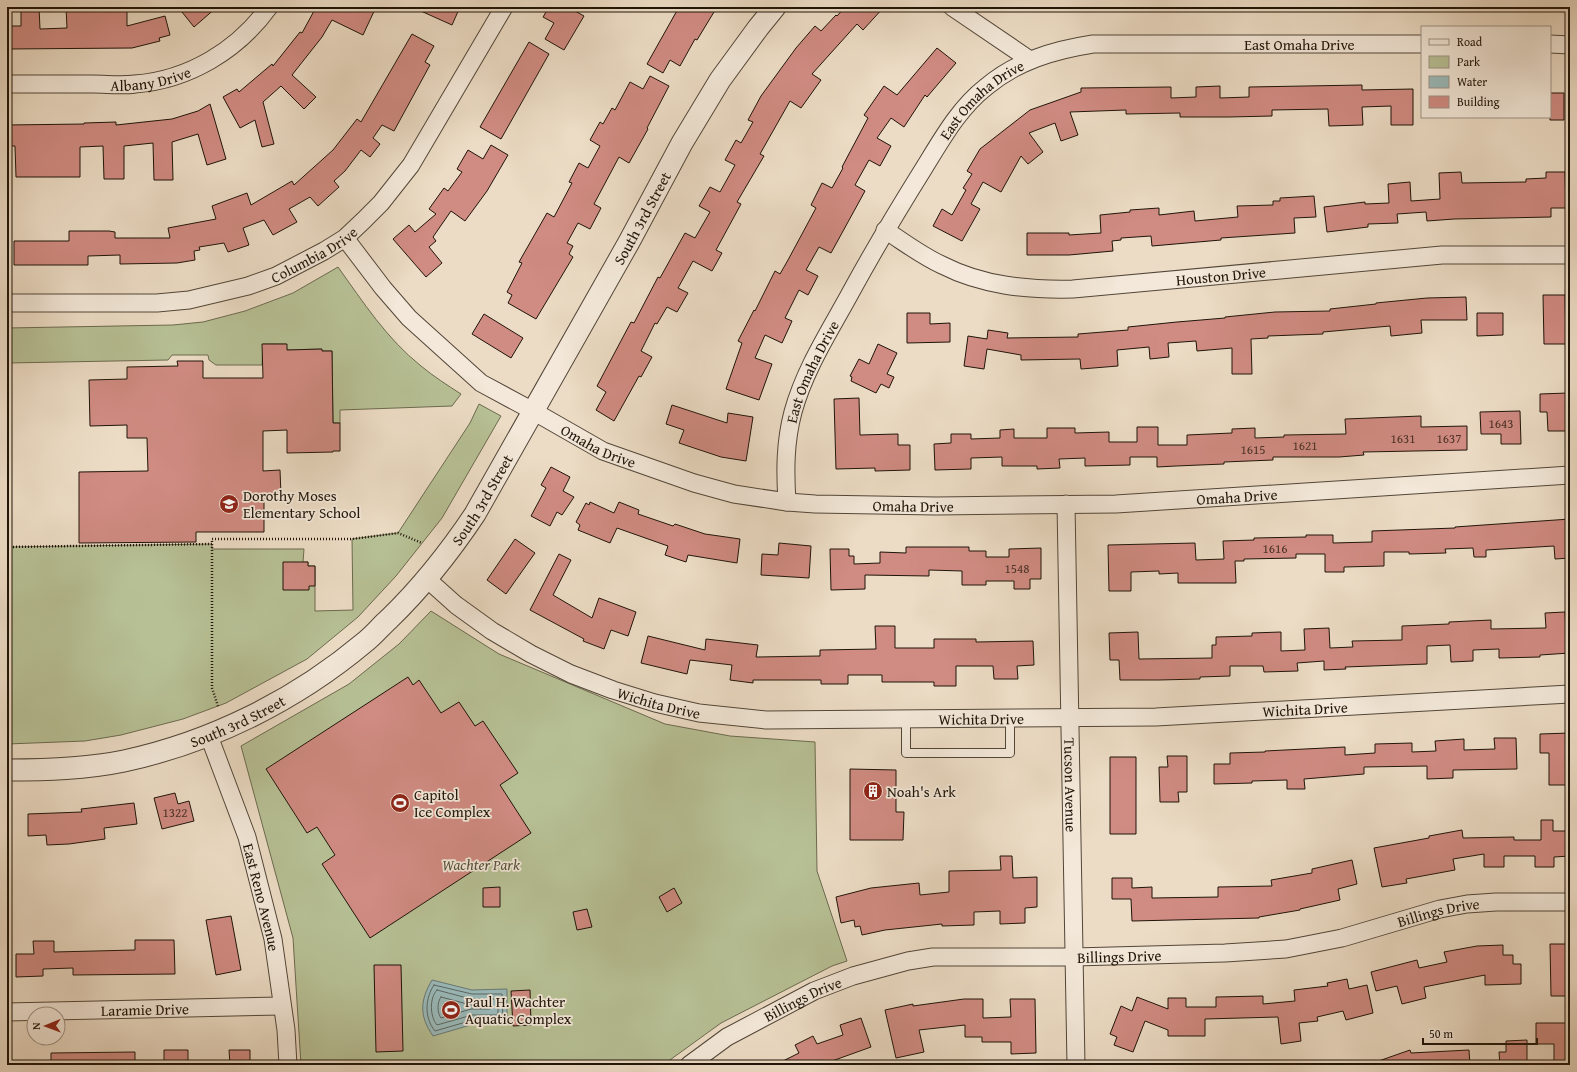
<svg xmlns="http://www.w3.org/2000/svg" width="1577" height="1072" viewBox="0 0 1577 1072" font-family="'Gentium Book Plus',serif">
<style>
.green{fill:#b7c095;stroke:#6b6a4f}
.water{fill:#9ababa;stroke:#697873}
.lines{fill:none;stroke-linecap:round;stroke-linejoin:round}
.shore{stroke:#5c6762;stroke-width:1}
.building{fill:#d08b82;stroke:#1f1409}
.service-casing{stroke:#524638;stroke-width:10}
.minor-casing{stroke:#524638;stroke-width:19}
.tertiary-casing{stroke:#524638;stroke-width:23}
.path{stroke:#1f1409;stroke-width:2.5;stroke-dasharray:1 2;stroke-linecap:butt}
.service{stroke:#f3e8d9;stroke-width:8}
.minor{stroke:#f3e8d9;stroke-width:17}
.tertiary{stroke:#f3e8d9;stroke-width:21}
.labels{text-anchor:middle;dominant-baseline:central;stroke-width:3.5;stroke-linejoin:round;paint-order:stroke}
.number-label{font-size:13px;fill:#4b3227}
.street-label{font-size:15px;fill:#1f1409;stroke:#f3e8d9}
.poi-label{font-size:15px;fill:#1f1409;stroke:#f3e8d9;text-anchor:start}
.park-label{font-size:15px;font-style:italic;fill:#54503a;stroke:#f3e8d9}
</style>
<rect width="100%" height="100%" fill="#ecdcc5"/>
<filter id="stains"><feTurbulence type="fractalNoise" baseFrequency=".005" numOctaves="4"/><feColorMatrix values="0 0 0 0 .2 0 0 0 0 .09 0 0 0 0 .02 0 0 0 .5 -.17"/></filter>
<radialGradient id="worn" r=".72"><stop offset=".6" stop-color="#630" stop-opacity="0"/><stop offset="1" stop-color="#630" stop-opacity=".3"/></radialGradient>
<!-- green -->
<path class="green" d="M338,267C363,302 387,339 421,366C433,376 447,385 461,394L452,406L340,410V423H333L332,351H322L321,349L287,350L286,344H263L262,365H216L209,360L208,355H172L168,360L7,363V328L173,325L203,322L245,311L293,293Z
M479,404L501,416L442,518L396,576L358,617L307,659L226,703L183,719L121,735L85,741L7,744V547L212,544V549H304L303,562H308V566H315V611L353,610L352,539L398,533L470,423Z
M431,611L499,654L665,724L730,736L815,742L817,871L847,961L832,966L721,1023L663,1065H301L293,938L241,746L349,684L399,644Z"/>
<!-- water -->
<path class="water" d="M432,980L472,990L507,989V1024H474L433,1036C419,1016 420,1000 432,980Z"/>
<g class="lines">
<!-- shore -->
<path class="shore" d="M434,985L472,994H502L503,1019L473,1020L435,1031C424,1018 425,998 434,985Z
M437,990L471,999H497L498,1000V1014L496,1015H472L437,1025C430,1017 429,998 437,990Z
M441,997L471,1005H490L492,1007L490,1009H471L441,1018C437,1013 437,1002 441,997Z"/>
</g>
<!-- building -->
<path class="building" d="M21,7H39L40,29L67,28L66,7H127V26L165,16L170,35L159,38L160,41L132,48L7,49V26H21Z
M178,7H217L194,27Z
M305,7H376L363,35L332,20L322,37L292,75L316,97L304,109L281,86L263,102L274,144L262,147L255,120L240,128L223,97L237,89L239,92L272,64L273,66L300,32L302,33L314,11Z
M412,7H460L452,25Z
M549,7H568L584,16L564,50L545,39L554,23L543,17Z
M679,7H717L697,40L695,39L680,66L670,60L663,73L647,64Z
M845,7H884L863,30L857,24L812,74L821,80L801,108L790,101L760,154L764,156L737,202L741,204L716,250L722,253L712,271L693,261L678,288L688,293L677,312L667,307L657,324L655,323L641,351L652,357L641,377L639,376L614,421L596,410L606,392L597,386L631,322L634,323L658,277L660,278L685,233L695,238L710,212L699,206L710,187L720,192L735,165L725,160L736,140L741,143L753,122L748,120L761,96L796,48L815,26L821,31L836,15L837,16Z
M412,34L434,46L425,62L430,65L394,131L382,125L373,138L380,144L370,157L361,150L345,171L334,181L339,187L318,206L310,197L289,209L297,222L273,235L264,220L243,228L249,245L228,252L224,243L199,247L200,250L194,251L195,260L177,263L120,264V255L88,256V265H14V241H69V231H109L115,232V238H170L168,228L216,219L212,206L247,193L251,205L292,181L294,185L333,150L357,119L361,122Z
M529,42L549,54L501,139L480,127Z
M937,48L956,63L927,97L925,95L904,127L891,118L877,138L891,146L880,166L869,160L855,185L865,191L831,253L819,247L806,270L818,276L808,295L799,290L785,318L792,321L782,343L765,335L755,358L772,364L759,400L726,389L742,343L738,341L754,310L755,311L775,271L780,274L788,260L816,208L811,205L822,183L832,188L843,168L842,167L868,118L864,115L884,86L897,95Z
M650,76L669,86L647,128L648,129L629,163L619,157L594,204L601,208L590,229L578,223L567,243L573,246L569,254L573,257L536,319L508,303L512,295L507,292L522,263L519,262L547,213L554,217L572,183L569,182L579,163L588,168L600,146L590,140L600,122L603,124L612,108L615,110L630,82L643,89Z
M1362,85V90L1413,89V125H1391V106L1362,107L1363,125L1329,126L1328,109L1272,110V116L1229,117H1180V113L1126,114V110L1070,112L1078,135L1061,141L1055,123L1029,133L1043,152L1028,164L1021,156L1001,192L983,182L971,204L980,209L962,241L933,226L942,209L952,215L966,190L963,188L972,174L967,171L980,149L1030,110L1081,92V88L1171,87V98L1196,97V87L1220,86V98L1249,97V87Z
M1550,93H1564V120H1550Z
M210,104L226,159L207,165L198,134L172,142L173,180H154L153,143L124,146V179H104L103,146L80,147V177H16L15,146H7V125L84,124V123L116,122V125L172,119L198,111Z
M491,145L508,155L487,191L465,221L451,211L433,237L436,241L429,247L442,263L426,277L393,239L409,225L415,232L436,214L429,209L444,188L448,191L462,172L457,169L468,150L483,159Z
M1461,172L1462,183L1526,182V179L1546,178V172H1565L1566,208H1551V217L1454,219L1427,221L1426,212L1397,214L1398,223L1368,224V227L1327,232L1324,207L1365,202V204L1389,203L1388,184L1410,182L1411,201L1440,199L1439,173Z
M1314,196L1316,217L1294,218L1295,233L1221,238V240L1152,246L1151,236L1121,238V240L1112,241L1113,251L1069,255H1027V233H1069V235L1101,233L1100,215L1130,212V210L1159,208V215L1194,211L1195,221L1238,217L1237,206L1273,205V201H1280V198Z
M1543,295H1565L1566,344H1544Z
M1466,297L1467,320H1421L1422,333L1391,336L1390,326L1323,332V334L1268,336V338L1251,339L1252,374H1232V348L1197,351L1196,341L1168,343L1169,357L1150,359L1149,347L1117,350L1118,366L1081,369L1080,359L1021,360V355L987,349L984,369L964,366L968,336L987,339L988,330L1008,333L1007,338L1078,337V334L1128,330V327L1177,322L1225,318V317L1275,312L1330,311V309L1376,304V303L1427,298Z
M907,313H930V324L950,323V342L907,343Z
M1477,313H1503V335L1477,336Z
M484,314L523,338L511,358L472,334Z
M262,344H287V350L322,349V351H332L333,423H340V451H333V452L287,453V430L263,431V471L280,470L281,495H264V532H196V542L79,543V472L148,471L147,438H127V425L90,426L89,380L127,379V367L178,366L177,361H203V378H263Z
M878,344L897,353L887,374L894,377L889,388L881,384L876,393L851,381L852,377L850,376L859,359L869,364Z
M1568,393L1569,431H1548L1547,412H1540V394Z
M859,398L860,435L898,434V445H910V470L875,471V468L836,469L834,399Z
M672,405L727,423L728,413L753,417L746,461L721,457L679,443L684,430L666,424Z
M1520,411L1521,444H1501V434H1481L1480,412Z
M1421,416V427L1467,426V450L1363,452L1364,455L1339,457H1273V460L1224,462V464L1176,466L1157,467V457H1130V465L1085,466V458L1059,459L1060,468L1037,469V466H1002V457L971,458V469L935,470L934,444L951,443V434H971V439L1000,438V430L1014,429V438H1047V428H1075V433L1109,432V442H1137V427H1158V445H1187V435L1232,433V429L1255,428V438L1284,437V435L1346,434L1345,419Z
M551,467L570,477L563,491L574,497L562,515L557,512L550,526L531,516L546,488L541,485Z
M590,502L614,513L619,502L639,510L638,514L673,526L675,524L705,534L740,539L737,563L688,555L686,562L665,555L668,546L617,528L610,543L578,530L580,525L576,522L586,503L589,505Z
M1570,519V558L1555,559L1554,546L1486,550V557H1474L1473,548L1445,549L1446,553L1409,554V552H1384V566L1344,567V572H1325V554H1296V558L1244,559V561H1235L1236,583H1178V573L1159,574V571L1131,572V591H1109L1108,545L1195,543L1196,560L1224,559L1223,541L1254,540V538L1306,537V535H1333V543L1372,542V531L1455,528V527Z
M515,539L535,553L506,594L487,580Z
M779,543L811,546L809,578L761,575L762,554L778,555Z
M906,547H969V551H986V557H1009V549L1041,548V579H1030V589H1014V581H986V585H962V571L929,570V576L865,575V589L831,590L830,549H849V556H854V564L880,563V552L906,553Z
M559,554L571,560L553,595L592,618L599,598L636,612L628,636L611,630L604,649L583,641L584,639L530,610Z
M283,562H308V566H315V586H309V590H283Z
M1565,612L1566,634L1570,633V653L1540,655V657L1499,658V649L1473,650V661L1451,662L1450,645L1427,646V664L1345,667L1346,669L1324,670V661L1297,663L1298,671L1264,672L1263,666H1230V676L1200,677V679L1159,680H1120L1119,660H1110L1109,633L1138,632L1139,659L1212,658V645H1216V637L1252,636V633L1281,632V651L1305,650L1304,629L1329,628L1330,648L1353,647L1352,641L1402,640V626L1449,624V622L1491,620V629L1546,628L1545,613Z
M875,626H895V648H934V639H976V642L1033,641L1034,665L1017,666L1018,679H994L993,666H956V686H934V682H882V675H848V684H821V680H753V683L730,680L732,665L690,660L687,674L641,663L648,636L705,650L706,639L758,645L756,657L820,656V650L876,649Z
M408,677L413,685L419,680L441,713L459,702L475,726L483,721L518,773L500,785L531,833L370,938L322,864L335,855L317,827L307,833L266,769Z
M1570,733V785H1549V753H1540V734Z
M1494,738H1516L1517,769L1453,770V778L1427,779V766L1364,767V774L1304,779L1305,789H1287V780L1252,781V783L1214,784V764H1230V753L1265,752V751L1345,747V755L1375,753V744L1412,743V752L1436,751L1435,741L1464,739V750L1495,749Z
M1167,756H1187V792H1178L1179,802H1160L1159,767H1168Z
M1110,757H1136V834H1110Z
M850,769L896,770V812H904L903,840H850Z
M175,793L178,804L189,801L194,821L162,829L154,798Z
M134,803L137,824L104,828L105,839L69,844L47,845L46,835L28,836V814L82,812L81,809Z
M1541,820H1553V831H1570V856L1554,857V867H1535V856H1504V867H1484V854L1453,859L1455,870L1406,879L1407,883L1382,887L1374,848L1429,838V836L1462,830L1463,838L1514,837V840H1541Z
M1000,856H1012L1013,878L1037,877V907L1025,908V923L1000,924V911L974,912V925L942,926V924L885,930L862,935L860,926L855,927L854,920L841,923L836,897L871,888L919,883L920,895L949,892V871L1001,870Z
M1352,860L1357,884L1338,889L1340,900L1300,909V910L1259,917V918L1132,921L1131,899H1112V878H1132V888L1152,887V898L1218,897V887L1272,886L1271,880L1312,873V869Z
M500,887V907H483V888Z
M674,888L682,903L667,912L659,897Z
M587,909L592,927L577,930L573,912Z
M231,916L241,970L216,975L206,920Z
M135,940H174L175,974L73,975V968L43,969V976L16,977V954H34L33,941H54V952L135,950Z
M1550,944H1570V996H1551Z
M1503,945V955H1513V964H1521V984L1485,985V975L1424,987L1426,998L1402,1004L1397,986L1376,991L1371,972L1417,960L1419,968L1447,962L1444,952L1477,946Z
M374,965H401L403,1051L376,1052Z
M1347,979L1349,989L1367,985L1373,1013L1346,1020L1343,1011L1317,1017L1318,1021L1299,1023L1301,1041L1281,1044L1278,1017L1205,1019V1036H1168V1030L1145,1021L1133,1052L1114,1045L1117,1037L1110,1034L1121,1006L1132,1011L1137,997L1168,1009V998H1186V1007H1216V997L1263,996V1004L1295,1001L1294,990L1328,986L1327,983Z
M530,990L531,1025L513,1026L511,991Z
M964,999H983V1018L1011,1017L1010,999H1035L1036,1053L1011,1054V1042H982V1037H965V1025L919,1030L924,1052L896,1058L885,1010L913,1004V1006Z
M861,1018L871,1047L821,1065H775L799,1053L795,1045L813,1036L817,1044L843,1035L840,1025Z
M1536,1023H1570V1063H1554V1044H1536Z
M1527,1040V1065H1500L1499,1052H1506V1041Z
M164,1050H188V1065H164Z
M229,1050H250V1065H230Z
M1410,1050L1411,1053L1469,1050L1470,1065H1374L1373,1063Z
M135,1052V1065H51V1053Z"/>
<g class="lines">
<!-- service casing -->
<g class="service-casing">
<path id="service" d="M906,719V753H1010V718"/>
</g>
<!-- minor casing -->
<g class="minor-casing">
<g id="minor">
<path d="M952,7L1030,60"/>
<path d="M1550,44L1570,45"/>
<path id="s1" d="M7,84C36,84 64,84 93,84C107,84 121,86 135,84C189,80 238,50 269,7"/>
<path id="s2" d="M885,230C904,242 922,256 942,265C983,286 1028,290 1073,289L1442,255H1570"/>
<path id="s3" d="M345,238L383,288L409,318L481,383L533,411L603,451L694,483L734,494L787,502L815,504L936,506L1116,504L1570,475"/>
<path id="s4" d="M7,303H157L189,300L248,286L276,276L324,251L345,238L363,221L381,203L411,165L504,7"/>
<path id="s5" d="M787,502C785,471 785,442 793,412C805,368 831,329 852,290C875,248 899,208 924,168C942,139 959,108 986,87C1017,61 1054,50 1093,44H1422"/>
<path id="s6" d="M1066,504L1076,1065"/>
<path id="s7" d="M427,579L456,605L492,631L531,654L571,674L613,690L655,703L699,713L766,720L1156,717L1570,694"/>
<path id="s8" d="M209,736L247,837L273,939L286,1030L288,1065"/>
<path id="s9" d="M7,1012L282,1006"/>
<path id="s10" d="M689,1065L727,1037L814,991L853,976L908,961L933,957H1074L1225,953L1286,949L1342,938L1440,909L1467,904L1496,902H1570"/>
</g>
</g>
<!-- tertiary casing -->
<g class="tertiary-casing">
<g id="tertiary">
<path id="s11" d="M7,770C46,770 86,769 124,761C212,742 296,700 365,642C374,635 381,626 389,619C423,586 449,553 475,514L629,242L682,143L720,80L758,28L775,7"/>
</g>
</g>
<!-- path -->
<path class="path" d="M7,547L212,544
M218,706L212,688V539H352L398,533L422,543"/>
<!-- service -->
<use href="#service" class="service"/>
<!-- minor -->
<use href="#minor" class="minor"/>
<!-- tertiary -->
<use href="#tertiary" class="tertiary"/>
</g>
<!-- icons -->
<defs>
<g id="school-disc" transform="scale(1)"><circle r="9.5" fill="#8f2418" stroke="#f3e8d9"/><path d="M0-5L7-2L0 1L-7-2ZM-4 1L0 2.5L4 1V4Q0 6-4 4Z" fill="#fff"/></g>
<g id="building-disc" transform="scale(1)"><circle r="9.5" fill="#8f2418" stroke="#f3e8d9"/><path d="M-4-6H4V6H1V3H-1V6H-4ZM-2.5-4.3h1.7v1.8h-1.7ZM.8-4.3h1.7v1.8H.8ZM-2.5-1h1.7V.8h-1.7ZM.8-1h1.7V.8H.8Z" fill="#fff"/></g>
<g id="stadium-disc" transform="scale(1)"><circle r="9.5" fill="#8f2418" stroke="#f3e8d9"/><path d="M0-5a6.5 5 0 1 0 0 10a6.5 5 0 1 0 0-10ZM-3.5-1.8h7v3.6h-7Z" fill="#fff"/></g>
</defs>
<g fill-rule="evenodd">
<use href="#school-disc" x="229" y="504"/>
<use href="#building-disc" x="873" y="791"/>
<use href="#stadium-disc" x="400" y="803"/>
<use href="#stadium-disc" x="451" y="1010"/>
</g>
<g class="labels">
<!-- number labels -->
<g class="number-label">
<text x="1501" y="423">1643</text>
<text x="1403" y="438">1631</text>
<text x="1449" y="438">1637</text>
<text x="1305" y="445">1621</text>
<text x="1253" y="449">1615</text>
<text x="1275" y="548">1616</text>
<text x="1017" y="568">1548</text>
<text x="175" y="812">1322</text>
</g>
<!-- street labels -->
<g class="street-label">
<text stroke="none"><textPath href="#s5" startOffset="794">East Omaha Drive</textPath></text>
<text stroke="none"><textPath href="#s1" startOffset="144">Albany Drive</textPath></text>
<text stroke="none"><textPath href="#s5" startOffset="459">East Omaha Drive</textPath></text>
<text stroke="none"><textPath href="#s11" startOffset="898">South 3rd Street</textPath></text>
<text stroke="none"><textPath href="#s4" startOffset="316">Columbia Drive</textPath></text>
<text stroke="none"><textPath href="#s2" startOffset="350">Houston Drive</textPath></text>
<text stroke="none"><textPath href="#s5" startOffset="135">East Omaha Drive</textPath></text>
<text stroke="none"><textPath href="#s3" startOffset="333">Omaha Drive</textPath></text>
<text stroke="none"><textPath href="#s3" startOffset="981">Omaha Drive</textPath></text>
<text stroke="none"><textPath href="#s11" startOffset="574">South 3rd Street</textPath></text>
<text stroke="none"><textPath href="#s3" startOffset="657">Omaha Drive</textPath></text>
<text stroke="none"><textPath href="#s7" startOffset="266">Wichita Drive</textPath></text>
<text stroke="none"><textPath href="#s7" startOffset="914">Wichita Drive</textPath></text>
<text stroke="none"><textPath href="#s7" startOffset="590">Wichita Drive</textPath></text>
<text stroke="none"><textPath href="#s11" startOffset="238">South 3rd Street</textPath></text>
<text stroke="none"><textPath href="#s6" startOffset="281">Tucson Avenue</textPath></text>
<text stroke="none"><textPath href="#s8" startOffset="170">East Reno Avenue</textPath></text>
<text stroke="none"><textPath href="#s10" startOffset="780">Billings Drive</textPath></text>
<text stroke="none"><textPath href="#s10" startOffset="456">Billings Drive</textPath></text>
<text stroke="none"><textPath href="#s10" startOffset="132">Billings Drive</textPath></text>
<text stroke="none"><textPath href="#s9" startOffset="138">Laramie Drive</textPath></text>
</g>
<!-- poi labels -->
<g class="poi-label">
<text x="243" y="495">Dorothy Moses<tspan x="243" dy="17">Elementary School</tspan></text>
<text x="887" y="791">Noah's Ark</text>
<text x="414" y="794">Capitol<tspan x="414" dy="17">Ice Complex</tspan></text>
<text x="465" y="1001">Paul H. Wachter<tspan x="465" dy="17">Aquatic Complex</tspan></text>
</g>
<!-- park labels -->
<g class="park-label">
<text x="481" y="864">Wachter Park</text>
</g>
</g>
<!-- margin -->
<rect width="1577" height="1072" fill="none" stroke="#ecdcc5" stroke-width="24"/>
<rect x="8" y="8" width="1561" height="1056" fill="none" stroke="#1f1409" stroke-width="2"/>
<rect x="12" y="12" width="1553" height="1048" fill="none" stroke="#1f1409"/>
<!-- legend -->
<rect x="1421" y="26" width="130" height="92" fill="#f3e8d9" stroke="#9e9386"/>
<rect x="1429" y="39" width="20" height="6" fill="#f3e8d9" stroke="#9e9386"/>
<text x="1457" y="46" font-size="12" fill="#1f1409">Road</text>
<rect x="1429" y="56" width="20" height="12" fill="#b7c095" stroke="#9e9386"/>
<text x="1457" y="66" font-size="12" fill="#1f1409">Park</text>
<rect x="1429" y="76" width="20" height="12" fill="#9ababa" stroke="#9e9386"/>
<text x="1457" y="86" font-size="12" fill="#1f1409">Water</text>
<rect x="1429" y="96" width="20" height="12" fill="#d08b82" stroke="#9e9386"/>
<text x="1457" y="106" font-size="12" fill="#1f1409">Building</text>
<!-- north arrow -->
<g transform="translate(46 1026) rotate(269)"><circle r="19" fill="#f3e8d9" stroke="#9e9386"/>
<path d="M0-3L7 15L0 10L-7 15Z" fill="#8f2418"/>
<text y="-6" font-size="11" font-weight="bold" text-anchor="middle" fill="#1f1409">N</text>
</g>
<!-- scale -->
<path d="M1423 1038v6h114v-6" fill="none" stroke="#1f1409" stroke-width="2"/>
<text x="1429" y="1038" font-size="12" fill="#1f1409" stroke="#f3e8d9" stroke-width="3" paint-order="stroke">50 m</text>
<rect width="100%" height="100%" filter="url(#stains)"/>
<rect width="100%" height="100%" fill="url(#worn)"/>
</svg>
